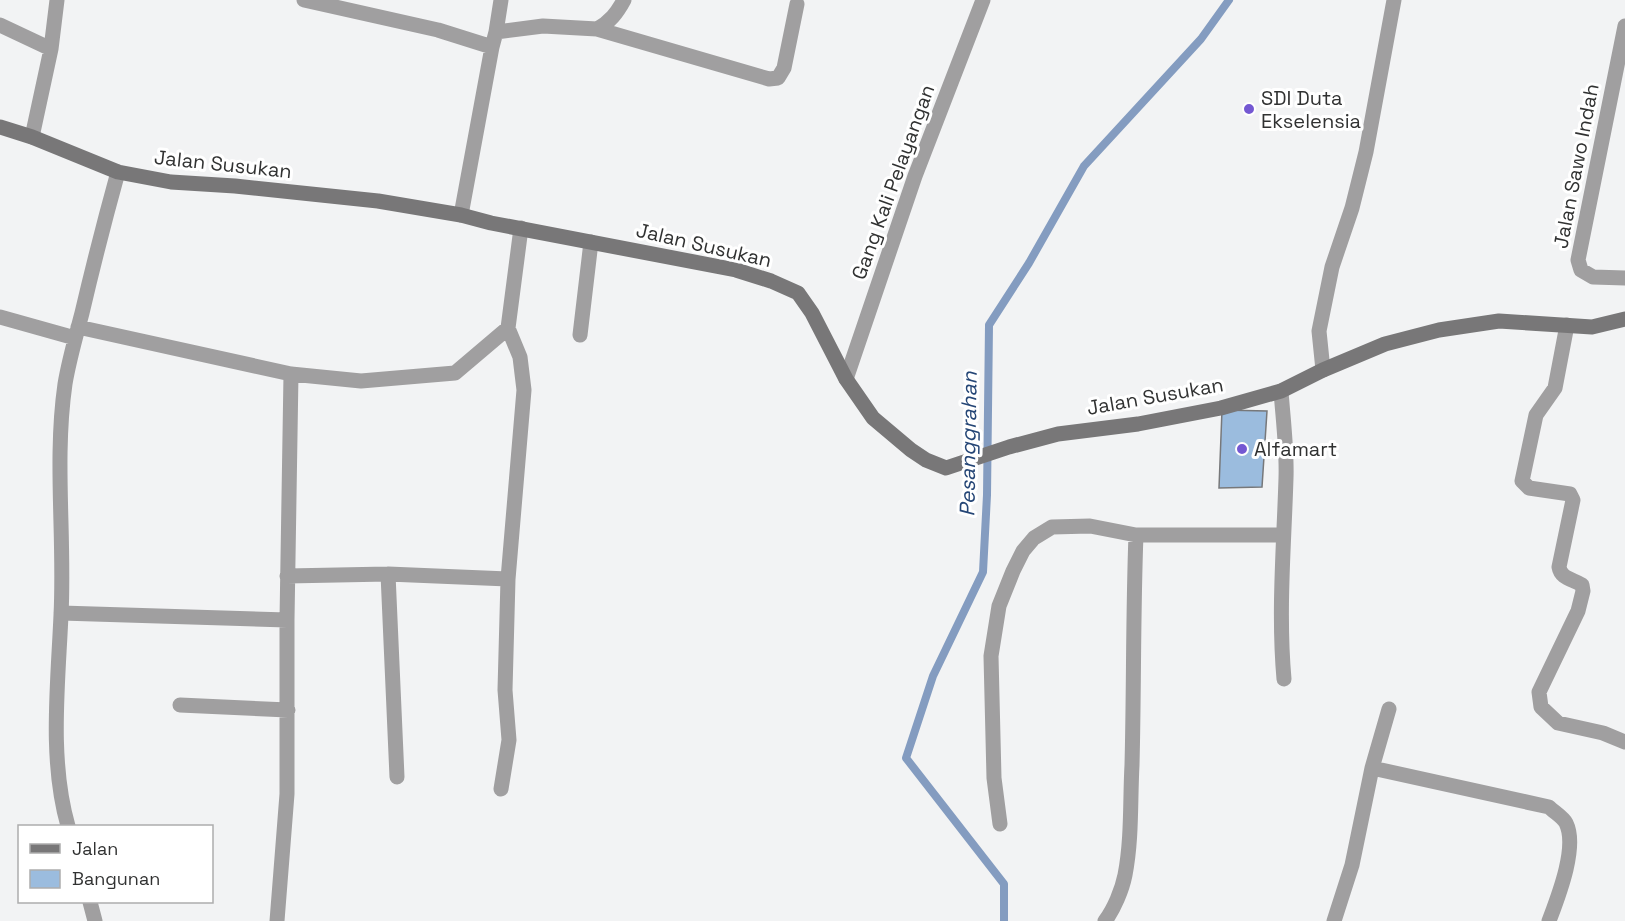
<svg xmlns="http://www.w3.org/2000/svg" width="1625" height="921" viewBox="0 0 1625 921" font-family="'Space Grotesk',sans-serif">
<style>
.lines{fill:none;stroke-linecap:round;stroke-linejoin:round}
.stream{stroke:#849cc0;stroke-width:8}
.building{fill:#9bbcde;stroke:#77787a;stroke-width:1.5}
.street{stroke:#a09fa0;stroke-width:15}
.secondary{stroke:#787778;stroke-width:15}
.poi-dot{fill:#7458d2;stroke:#fff;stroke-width:2}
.labels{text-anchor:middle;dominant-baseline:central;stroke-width:6;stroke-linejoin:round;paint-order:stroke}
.poi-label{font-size:20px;fill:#313232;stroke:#fff;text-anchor:start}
.street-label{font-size:20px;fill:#313232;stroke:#fff}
.water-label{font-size:21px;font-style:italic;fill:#254676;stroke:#fff}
</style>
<rect width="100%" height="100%" fill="#f2f3f4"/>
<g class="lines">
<!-- stream -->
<path class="stream" d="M1004,921V884L906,758L933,676L983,572L987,495L989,325L1029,263L1084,166L1201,39L1229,0"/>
</g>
<!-- building -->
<path class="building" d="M1222,410L1267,411L1262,487L1219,488Z"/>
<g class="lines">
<!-- street -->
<path class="street" d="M304,0L438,30L492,47
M0,25L51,49
M1625,26L1578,260L1581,270L1593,277L1625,278
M597,29C610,22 617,13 624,0
M496,32L501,0
M32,137L51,49L57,0
M461,215L492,47L496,32L543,26L597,29L769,79L778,78L784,68L797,4
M0,317L75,338
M1567,325L1555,388L1536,415L1522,481L1529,488L1570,494L1573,500L1559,567C1561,579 1573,579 1582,585L1583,591L1578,611L1539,692L1541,707L1558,723L1603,733L1625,742
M78,327L291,374L361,381L455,373L508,328L521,228
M580,335L591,242
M1323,370L1319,331L1332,267L1352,208L1366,152L1394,0
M846,379L915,176L983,0
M1281,391C1283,419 1287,449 1286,478C1284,545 1278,612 1284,679
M388,574L397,777
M287,576L388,574L508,579
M61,613L287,620
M180,705L288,710
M1372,768L1549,807C1554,812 1563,817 1566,823C1578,847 1558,897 1549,921
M501,789L509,740L505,690L508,579L524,390L520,357L508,328
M1000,824L994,778L991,656L999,606L1013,571L1023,551L1034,538L1052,527L1090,526L1136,535H1283
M68,826C49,760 58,684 61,615C65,538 54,460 65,384C69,360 76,336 82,313C93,266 105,219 118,172
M90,902L95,921
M277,921L287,794V620L291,374
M1105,921C1114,909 1122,890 1125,875C1132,839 1130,801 1132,765C1134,688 1133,611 1136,535
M1334,921L1352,865L1372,768L1389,709"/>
<!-- secondary -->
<path class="secondary" d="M0,127L32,137L118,172L171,182L235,186L378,201L461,215L491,223L736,270L771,281L798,293L812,313L846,379L873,418L911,450L926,460L946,468L1009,447L1058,434L1138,424L1221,408L1281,391L1323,370L1385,344L1439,330L1499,321L1592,327L1625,319"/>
</g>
<!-- markers -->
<g class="poi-dot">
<circle cx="1249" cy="109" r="6"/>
<circle cx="1242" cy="449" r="6"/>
</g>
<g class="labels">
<!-- poi labels -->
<g class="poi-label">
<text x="1261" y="98">SDI Duta<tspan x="1261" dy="23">Ekselensia</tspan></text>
<text x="1254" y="449">Alfamart</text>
</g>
<!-- street labels -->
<g class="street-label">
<text transform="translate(223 164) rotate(6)">Jalan Susukan</text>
<text transform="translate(1576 166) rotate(-79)">Jalan Sawo Indah</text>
<text transform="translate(893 182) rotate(-70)">Gang Kali Pelayangan</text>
<text transform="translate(704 245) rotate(13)">Jalan Susukan</text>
<text transform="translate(1155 396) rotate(-10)">Jalan Susukan</text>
</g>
<!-- water labels -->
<g class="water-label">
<text transform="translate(968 444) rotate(-89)">Pesanggrahan</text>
</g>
</g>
<!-- legend -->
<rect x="18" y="825" width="195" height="78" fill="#ffffff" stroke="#adadad" stroke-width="1.5"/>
<rect x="30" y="844" width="30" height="9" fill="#787778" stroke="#adadad" stroke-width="1.5"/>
<text x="72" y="855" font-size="18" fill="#313232">Jalan</text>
<rect x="30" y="870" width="30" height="18" fill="#9bbcde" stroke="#adadad" stroke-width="1.5"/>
<text x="72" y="885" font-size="18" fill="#313232">Bangunan</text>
</svg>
